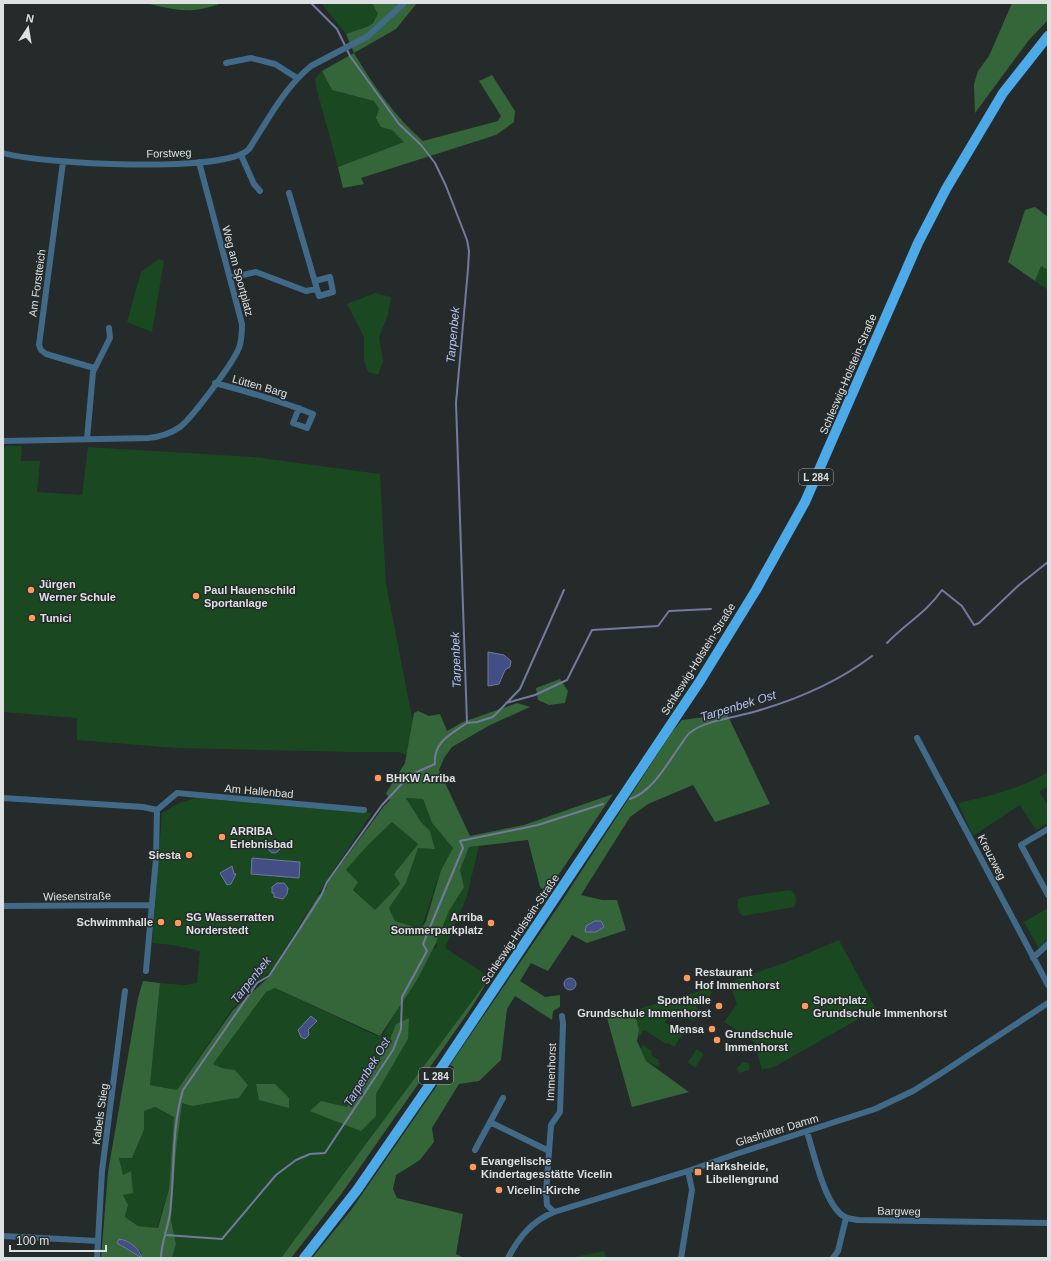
<svg xmlns="http://www.w3.org/2000/svg" width="1051" height="1261" viewBox="0 0 1051 1261" font-family="Helvetica,sans-serif">
<style>
.green{fill:#1a4820;fill-rule:evenodd}
.forest{fill:#34663a;fill-rule:evenodd}
.water{fill:#434e84;stroke:#727aa0}
.lines{fill:none;stroke-linecap:round;stroke-linejoin:round}
.stream{stroke:#727aa0;stroke-width:2}
.minor{stroke:#416a89;stroke-width:6}
.primary{stroke:#4daae9;stroke-width:10}
.poi-dot{fill:#ff9a5b;stroke:#252a2b;stroke-width:1.5}
.labels{text-anchor:middle;dominant-baseline:central;stroke-width:3;stroke-linejoin:round;paint-order:stroke}
.shield{fill:#252a2b;stroke:#a6aaaa;stroke-width:1}
.shield-label{font-size:10px;font-weight:bold;fill:#dee1e1}
.street-label{font-size:11px;fill:#dee1e1;stroke:#252a2b}
.poi-label{font-size:11px;font-weight:bold;fill:#dee1e1;stroke:#252a2b;text-anchor:start}
.water-label{font-size:12px;font-style:italic;fill:#b7c4f6;stroke:#252a2b}
</style>
<rect width="100%" height="100%" fill="#252a2b"/>
<!-- green -->
<path class="green" d="M321,3H377L385,14L369,26L346,34Z
M322,71L332,90L374,101L392,130L404,142L338,167L316,87L315,78Z
M159,259L164,261L152,332L127,322L141,272Z
M1041,265L1048,270V290L1035,281Z
M375,293L391,297L388,315L379,337L383,361L378,375L368,372L364,361V337L347,304Z
M6,446H22L21,461H40L37,492L82,495L88,447L254,457L380,474L386,584L416,737V759L399,752H349L176,748L77,740V718L3,712V448Z
M1048,772V786L1039,792L1048,805V823L1036,830L1020,805L973,836L958,803C989,796 1020,789 1048,772Z
M196,798L372,813L327,880L273,969L232,1009L177,1090L150,1085L160,983L184,985L197,983L200,951L173,945L152,943L162,813L179,803Z
M406,798L423,799L432,823L453,848L441,870L421,929L395,921L389,908L406,883L418,847L435,849L430,831L421,822Z
M392,822L418,844L394,874L401,884L375,910L353,890L346,870L367,846Z
M479,846L467,896L445,948L490,977L281,1258H172L176,1244L171,1220L176,1151L182,1102L239,1098L248,1085L235,1070L222,1068L212,1065L266,992L275,988L377,1036L383,1035C398,1005 418,978 433,949L437,947L436,943L449,911L464,887L460,870L469,847ZM396,1024L408,1039L376,1094V1116L321,1101L347,1107L386,1049Z
M790,890C796,893 798,901 794,907L743,916C737,912 738,906 738,899L742,897Z
M1048,908V938L1039,948L1024,922Z
M839,940L876,1009L776,1066L762,1070L754,1042L724,1022L737,1004L729,982L787,962Z
M710,988L712,993L705,1004L700,1001L696,1007L700,1011L692,1021L674,1009L665,1022L683,1034L674,1047L668,1043L666,1044L644,1030L638,1038L639,1030L634,1010Z
M643,1045L652,1051L651,1055L659,1060L658,1062L660,1064L658,1067L646,1061L640,1049Z
M697,1049L704,1054L695,1068L688,1062Z
M743,1062L749,1063L750,1067L749,1070L739,1073L737,1068Z
M154,1107L174,1117L169,1189L157,1228L138,1226L125,1217L128,1206L123,1195L131,1171L123,1175L119,1158H132L144,1130V1111Z
M604,1251L606,1258H569Z"/>
<!-- forest -->
<path class="forest" d="M145,3H222C191,15 176,10 145,3Z
M372,3H417L396,29L354,53C373,85 395,117 423,141L498,121L501,116L479,81L492,75L515,111L514,122L496,135L361,178L364,184L343,188L338,167L404,142L392,130L381,127L376,118L379,109L374,101L332,90L322,71L354,53L346,34L369,26L373,23L378,14Z
M1012,3H1048V20L1029,40L975,113L974,84L978,71L989,56Z
M1035,207L1048,217V270L1041,266L1035,281L1008,262L1025,210Z
M560,679L568,691L565,703L549,705L538,700L536,688Z
M517,703L530,707L490,725L452,747L444,758L439,770L470,836L524,825L613,794L547,892L540,887L528,840L469,847L460,870L464,887L449,911L436,943L417,980L380,1036L275,988L266,992L213,1064L222,1068L235,1070L248,1085L239,1098L230,1099L192,1106L182,1103L176,1151L171,1220L176,1244L172,1258H142L141,1252L129,1242L117,1243L142,1258H101L108,1172L138,998L143,981L160,983L150,1085L177,1090L233,1010L270,976L318,896L326,889L328,882L384,806L390,800L386,793L405,763L414,713L418,711L429,716L440,714L447,731L463,722ZM406,798L423,799L432,823L453,848L441,870L426,921L421,929L395,921L389,908L406,883L418,848L435,849L430,831L421,822ZM392,822L418,844L394,874L400,884L375,910L353,890L358,882L346,870L367,846ZM155,1107L174,1117L169,1189L158,1228L138,1226L125,1217L128,1205L123,1195L133,1193L131,1171L123,1175L119,1158H132L144,1130V1111Z
M727,714L770,804L715,822L693,785L648,804L630,817L581,895L602,900H617L626,930L587,943L572,935L548,971L531,963L520,981L545,997L560,995V1007L553,1011L552,1020L515,996L507,1009L501,1060L479,1081L459,1084L432,1128L434,1142L420,1160L396,1175L393,1189L397,1198L463,1214L456,1254L464,1258H312L351,1210L447,1071H451L454,1067L450,1065L560,904L672,732L682,720Z
M490,977L472,1007L342,1193L291,1258H281Z
M634,1010L639,1030L637,1041L646,1061L689,1092L632,1107L607,1018Z
M409,1018L408,1039L376,1094V1116L361,1131L310,1111L321,1101L347,1107L386,1049L396,1024Z
M256,1084H275L289,1098V1108L259,1100Z"/>
<!-- water -->
<path class="water" d="M488,652L504,655L511,661L510,667L505,670L499,684L488,686Z
M268 847a6 6 0 1 1 12 0a6 6 0 1 1-12 0Z
M252,858L300,862L299,878L251,874Z
M232,866L234,874H236L231,884L227,885L220,873Z
M277,883H284L288,888L287,894L283,899L274,897V893H272V887Z
M595,921H601L604,927L596,932H585L586,926Z
M564 984a6 6 0 1 1 12 0a6 6 0 1 1-12 0Z
M311,1016L317,1021L308,1030L309,1035L305,1039L301,1037L298,1030Z
M119,1239C129,1240 140,1249 142,1258L117,1243Z"/>
<g class="lines">
<!-- stream -->
<path class="stream" d="M887,643C905,624 927,612 942,590L962,606L974,625L979,623L1019,585L1048,562
M506,703L535,695L567,680L592,630L658,626L669,611L711,609
M467,723L477,722L493,717L520,689L564,590
M630,799C653,791 666,765 680,746C683,742 686,735 691,732C706,720 738,717 757,711C798,699 838,682 872,656
M166,1235L222,1239L276,1175L296,1160L310,1154L325,1153L393,1050L401,1029L402,997L427,951L423,944L463,848L460,841L538,825L603,804
M161,1258C161,1243 168,1228 170,1213C175,1172 171,1130 183,1090L257,983L269,976L321,896L327,882L382,805L410,775L435,764C433,742 451,734 467,723L456,403L468,269L469,251L467,240L446,186L435,163L421,145L399,124L350,56L337,29L311,3"/>
<!-- minor -->
<path class="minor" d="M226,63L251,58L275,64L297,78
M3,153C39,164 226,174 249,149C268,120 284,88 311,66L368,36L404,3
M241,155L254,184L260,191
M63,162L39,345L41,350L46,354L94,368
M289,193L319,296L333,292L330,277L315,281
M230,278L256,272L306,291L317,289
M215,383C249,392 281,401 313,414L307,428L293,423L299,408
M87,439L93,372L110,338L109,328
M3,441L148,438C159,437 170,434 180,427C192,418 233,363 239,348C242,340 242,332 242,324L199,162
M917,738L1048,985
M3,798L143,807L157,810L156,858L146,971
M157,810L177,793L364,810
M1048,829L1021,845L1048,895
M3,906L152,905
M1033,958L1048,944
M490,1122L549,1151
M807,1132C814,1153 825,1207 845,1217C849,1219 854,1219 858,1220L1048,1223
M475,1150L503,1098
M554,1212L547,1205L546,1192L551,1125L560,1112L563,1024L562,1016
M3,1236L98,1241
M97,1258L102,1171L125,991
M508,1258C519,1237 532,1221 554,1212L688,1171L736,1154L875,1109L913,1091L940,1074L1048,1003
M681,1258L692,1190L688,1171
M833,1258L838,1251L846,1218"/>
<!-- primary -->
<path class="primary" d="M304,1258L357,1190L444,1064L700,681L756,590L805,502L918,243L946,189L1003,93L1048,36"/>
</g>
<!-- markers -->
<g class="poi-dot">
<circle cx="31" cy="590" r="4"/>
<circle cx="196" cy="596" r="4"/>
<circle cx="32" cy="618" r="4"/>
<circle cx="378" cy="778" r="4"/>
<circle cx="222" cy="837" r="4"/>
<circle cx="189" cy="855" r="4"/>
<circle cx="161" cy="922" r="4"/>
<circle cx="178" cy="923" r="4"/>
<circle cx="491" cy="923" r="4"/>
<circle cx="687" cy="978" r="4"/>
<circle cx="719" cy="1006" r="4"/>
<circle cx="805" cy="1006" r="4"/>
<circle cx="712" cy="1029" r="4"/>
<circle cx="717" cy="1040" r="4"/>
<circle cx="473" cy="1167" r="4"/>
<rect x="694" y="1168" width="8" height="8" rx="2"/>
<circle cx="499" cy="1190" r="4"/>
</g>
<g class="labels">
<!-- shield labels -->
<g class="shield">
<rect x="799" y="469" width="34" height="16" rx="3"/>
<rect x="419" y="1068" width="34" height="16" rx="3"/>
</g>
<g class="shield-label">
<text x="816" y="477">L 284</text>
<text x="436" y="1076">L 284</text>
</g>
<!-- street labels -->
<g class="street-label">
<text transform="translate(169 153) rotate(-2)">Forstweg</text>
<text transform="translate(238 271) rotate(75)">Weg am Sportplatz</text>
<text transform="translate(37 283) rotate(-82)">Am Forstteich</text>
<text transform="translate(848 374) rotate(-67)">Schleswig-Holstein-Straße</text>
<text transform="translate(260 386) rotate(16)">Lütten Barg</text>
<text transform="translate(698 659) rotate(-58)">Schleswig-Holstein-Straße</text>
<text transform="translate(259 791) rotate(5)">Am Hallenbad</text>
<text transform="translate(992 857) rotate(63)">Kreuzweg</text>
<text transform="translate(77 896) rotate(-1)">Wiesenstraße</text>
<text transform="translate(520 929) rotate(-56)">Schleswig-Holstein-Straße</text>
<text transform="translate(551 1072) rotate(-88)">Immenhorst</text>
<text transform="translate(100 1114) rotate(-82)">Kabels Stieg</text>
<text transform="translate(777 1130) rotate(-17)">Glashütter Damm</text>
<text transform="translate(899 1211) rotate(1)">Bargweg</text>
</g>
<!-- poi labels -->
<g class="poi-label">
<text x="39" y="584">Jürgen<tspan x="39" dy="13">Werner Schule</tspan></text>
<text x="204" y="590">Paul Hauenschild<tspan x="204" dy="13">Sportanlage</tspan></text>
<text x="40" y="618">Tunici</text>
<text x="386" y="778">BHKW Arriba</text>
<text x="230" y="831">ARRIBA<tspan x="230" dy="13">Erlebnisbad</tspan></text>
<text x="181" y="855" text-anchor="end">Siesta</text>
<text x="186" y="917">SG Wasserratten<tspan x="186" dy="13">Norderstedt</tspan></text>
<text x="483" y="917" text-anchor="end">Arriba<tspan x="483" dy="13">Sommerparkplatz</tspan></text>
<text x="153" y="922" text-anchor="end">Schwimmhalle</text>
<text x="695" y="972">Restaurant<tspan x="695" dy="13">Hof Immenhorst</tspan></text>
<text x="711" y="1000" text-anchor="end">Sporthalle<tspan x="711" dy="13">Grundschule Immenhorst</tspan></text>
<text x="813" y="1000">Sportplatz<tspan x="813" dy="13">Grundschule Immenhorst</tspan></text>
<text x="704" y="1029" text-anchor="end">Mensa</text>
<text x="725" y="1034">Grundschule<tspan x="725" dy="13">Immenhorst</tspan></text>
<text x="481" y="1161">Evangelische<tspan x="481" dy="13">Kindertagesstätte Vicelin</tspan></text>
<text x="706" y="1166">Harksheide,<tspan x="706" dy="13">Libellengrund</tspan></text>
<text x="507" y="1190">Vicelin-Kirche</text>
</g>
<!-- water labels -->
<g class="water-label">
<text transform="translate(453 335) rotate(-85)">Tarpenbek</text>
<text transform="translate(456 660) rotate(-92)">Tarpenbek</text>
<text transform="translate(738 706) rotate(-17)">Tarpenbek Ost</text>
<text transform="translate(251 980) rotate(-51)">Tarpenbek</text>
<text transform="translate(367 1072) rotate(-59)">Tarpenbek Ost</text>
</g>
</g>
<!-- border -->
<rect width="1051" height="1261" fill="none" stroke="#dee1e1" stroke-width="8"/>
<!-- north arrow -->
<g transform="translate(28 28) rotate(12)" stroke="#252a2b" stroke-width="3" paint-order="stroke">
<path d="M0-3L7 15L0 10L-7 15Z" fill="#dee1e1"/>
<text y="-6" font-size="11" font-weight="bold" text-anchor="middle" fill="#dee1e1">N</text>
</g>
<!-- scale -->
<path d="M10 1245v6h96v-6" fill="none" stroke="#dee1e1" stroke-width="2"/>
<text x="16" y="1245" font-size="12" fill="#dee1e1" stroke="#252a2b" stroke-width="3" paint-order="stroke">100 m</text>
</svg>
